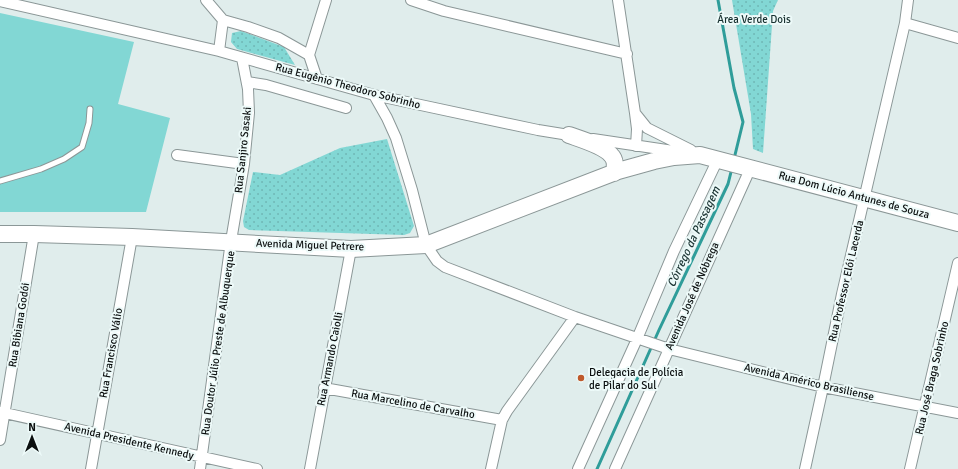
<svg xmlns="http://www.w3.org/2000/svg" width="958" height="469" viewBox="0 0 958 469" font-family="Signika,sans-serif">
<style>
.grass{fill:#82d7d4}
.park{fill:url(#park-dots)}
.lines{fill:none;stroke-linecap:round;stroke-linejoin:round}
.stream{stroke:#2f9d9a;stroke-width:3}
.service-casing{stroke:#8b9797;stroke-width:7}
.minor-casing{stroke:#8b9797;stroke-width:12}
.primary-casing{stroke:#8b9797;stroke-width:18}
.service{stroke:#fff;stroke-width:5}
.minor{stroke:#fff;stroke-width:10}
.primary{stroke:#fff;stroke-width:16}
.poi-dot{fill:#bf592b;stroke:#edfaf9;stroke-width:1.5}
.labels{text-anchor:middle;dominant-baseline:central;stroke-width:4;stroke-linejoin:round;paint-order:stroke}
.park-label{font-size:11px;fill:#17302f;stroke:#edfaf9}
.street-label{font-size:11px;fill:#0b0f0f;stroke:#edfaf9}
.poi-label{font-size:11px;fill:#0b0f0f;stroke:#edfaf9;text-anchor:start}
.water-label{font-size:12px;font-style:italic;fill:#1b3433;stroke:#edfaf9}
</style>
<defs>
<pattern id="park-dots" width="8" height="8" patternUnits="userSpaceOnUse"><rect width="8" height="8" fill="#82d7d4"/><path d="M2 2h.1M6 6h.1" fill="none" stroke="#6fb7b5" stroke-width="1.8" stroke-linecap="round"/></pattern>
</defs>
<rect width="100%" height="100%" fill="#e0edec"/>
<!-- grass -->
<path class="grass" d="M0,13L134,42L118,104L170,118L146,212H0Z"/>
<!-- park -->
<path class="park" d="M732,0H778L773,11L763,153L753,149L751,114Z
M241,31L284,47L295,65L237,49L231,42L232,33Z
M387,139L414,226L410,233L404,235L249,230L244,227L243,221L253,172L280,175L340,148Z"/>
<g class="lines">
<!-- stream -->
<path class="stream" d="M718,0L734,88L743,122L734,159
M597,469L659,330L728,184L732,168"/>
<!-- service casing -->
<g class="service-casing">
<path id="service" d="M0,181L41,169L64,159L82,147L89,123L90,109"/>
</g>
<!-- minor casing -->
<g class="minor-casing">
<path id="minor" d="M206,0L223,20L248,27L279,38L309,55
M411,0L444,11L627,54
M618,0L635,113L637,129L636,146
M0,1L219,51L374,95L538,130L575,136
M905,23L958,38
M219,51L223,20
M317,79L309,55L326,0
M247,82L266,85L346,108
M374,95L387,118L396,138L412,190L426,245L437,261L445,267L575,317L669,349L823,387L958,413
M635,113L647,128L691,150
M593,139L680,152
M177,155L244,164
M324,388L502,420
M0,412L257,469
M0,440L34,234
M91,469L132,237
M200,469L231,241L244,164L249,113L248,89L242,58
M310,469L351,249
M491,469L502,420L507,411L575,317
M578,469L637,339L674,251L718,159
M615,469L751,167
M805,469L823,387L842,294L905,23L908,0
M910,469L958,263"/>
</g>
<!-- primary casing -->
<g class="primary-casing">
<path id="primary" d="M569,135C580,139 604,146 611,155C616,160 615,166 614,173
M0,234H34L132,237L351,249L426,245L618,171L654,161L674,157L700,155L958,223"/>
</g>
<!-- service -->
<use href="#service" class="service"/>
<!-- minor -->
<use href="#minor" class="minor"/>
<!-- primary -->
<use href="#primary" class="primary"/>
</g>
<!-- markers -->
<circle class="poi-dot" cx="581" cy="378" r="4"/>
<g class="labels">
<!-- park labels -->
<g class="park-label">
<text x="754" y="19">Área Verde Dois</text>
</g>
<!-- street labels -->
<g class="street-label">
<text transform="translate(348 86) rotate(15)">Rua Eugênio Theodoro Sobrinho</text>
<text transform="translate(243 150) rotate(-84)">Rua Sanjiro Sasaki</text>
<text transform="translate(854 195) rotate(15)">Rua Dom Lúcio Antunes de Souza</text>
<text transform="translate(310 245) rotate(2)">Avenida Miguel Petrere</text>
<text transform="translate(846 281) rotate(-77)">Rua Professor Elói Lacerda</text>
<text transform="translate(692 296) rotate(-66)">Avenida José de Nóbrega</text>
<text transform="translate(19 325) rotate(-81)">Rua Bibiana Godói</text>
<text transform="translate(218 343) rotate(-82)">Rua Doutor Júlio Preste de Albuquerque</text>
<text transform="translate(111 353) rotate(-80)">Rua Francisco Válio</text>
<text transform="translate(330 359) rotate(-79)">Rua Armando Caiolli</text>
<text transform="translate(932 378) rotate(-77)">Rua José Braga Sobrinho</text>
<text transform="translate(809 382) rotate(13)">Avenida Américo Brasiliense</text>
<text transform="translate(413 404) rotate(10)">Rua Marcelino de Carvalho</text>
<text transform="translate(129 441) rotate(13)">Avenida Presidente Kennedy</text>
</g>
<!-- poi labels -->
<g class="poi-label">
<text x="589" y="372">Delegacia de Polícia<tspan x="589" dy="13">de Pilar do Sul</tspan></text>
</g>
<!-- water labels -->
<g class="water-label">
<text transform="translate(694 237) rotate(-65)">Córrego da Passagem</text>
</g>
</g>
<!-- north arrow -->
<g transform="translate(32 437)" stroke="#edfaf9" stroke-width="3" paint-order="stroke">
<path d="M0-3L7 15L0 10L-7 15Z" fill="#0b0f0f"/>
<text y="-6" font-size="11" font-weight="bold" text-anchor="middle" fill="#0b0f0f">N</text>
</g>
</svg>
